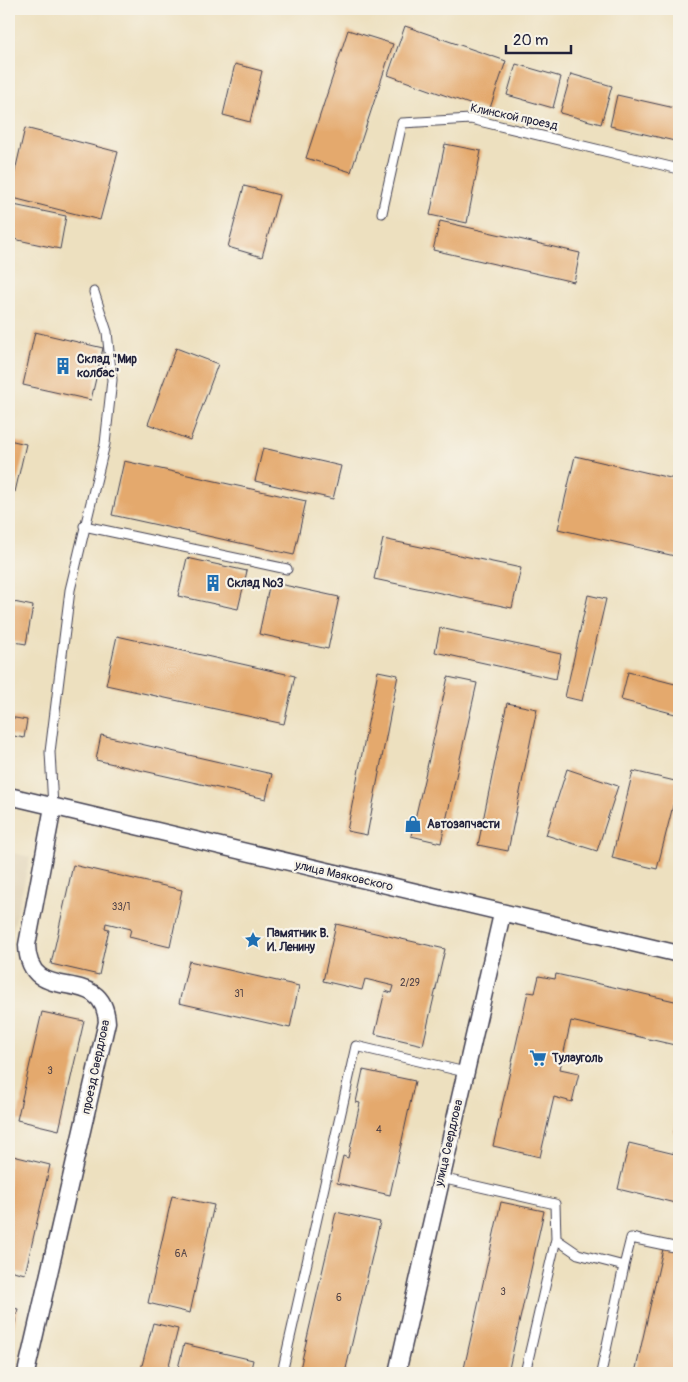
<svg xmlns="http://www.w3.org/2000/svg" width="688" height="1382" viewBox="0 0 688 1382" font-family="Pangolin,sans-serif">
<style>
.built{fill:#e0d2b5}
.building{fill:#e4a96d}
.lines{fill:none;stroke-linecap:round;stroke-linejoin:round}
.service-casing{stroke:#403e4f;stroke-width:11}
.minor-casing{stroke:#403e4f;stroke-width:19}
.service{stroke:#fff;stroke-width:9}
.minor{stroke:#fff;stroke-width:16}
.labels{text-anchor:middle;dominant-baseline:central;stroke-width:4.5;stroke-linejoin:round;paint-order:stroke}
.number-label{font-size:10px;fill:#524448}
.street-label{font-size:12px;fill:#22223b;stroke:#f7f3e8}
.poi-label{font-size:12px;font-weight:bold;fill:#22223b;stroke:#f7f3e8;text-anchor:start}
</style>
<rect width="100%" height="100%" fill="#f7f3e8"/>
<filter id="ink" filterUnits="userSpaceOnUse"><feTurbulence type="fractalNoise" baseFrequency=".02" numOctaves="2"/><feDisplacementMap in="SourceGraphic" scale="10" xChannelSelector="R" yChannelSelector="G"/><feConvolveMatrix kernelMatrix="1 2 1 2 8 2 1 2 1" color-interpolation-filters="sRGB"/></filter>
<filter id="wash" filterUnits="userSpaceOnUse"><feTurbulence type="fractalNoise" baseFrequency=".0096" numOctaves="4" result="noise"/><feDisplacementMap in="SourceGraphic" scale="20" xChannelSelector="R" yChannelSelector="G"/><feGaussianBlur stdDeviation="1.12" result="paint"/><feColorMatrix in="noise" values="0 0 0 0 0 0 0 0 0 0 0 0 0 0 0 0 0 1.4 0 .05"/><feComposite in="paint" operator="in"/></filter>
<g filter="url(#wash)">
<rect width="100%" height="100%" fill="#ede0bf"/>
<!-- built -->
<path class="built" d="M9,852L30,857L9,947Z"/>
<g id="blocks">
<!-- building -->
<path class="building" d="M405,26L506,61L489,111L388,75Z
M348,30L393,44L351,172L306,158Z
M235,64L262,71L250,122L223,115Z
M516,64L561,77L553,108L507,95Z
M571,74L612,86L601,124L560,113Z
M617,95L679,109V142L610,126Z
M25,128L118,152L100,220L9,197Z
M445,144L481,151L467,223L430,215Z
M244,186L279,195L262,257L228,247Z
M9,204L66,216L60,249L9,238Z
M440,221L580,253L574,282L433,250Z
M35,332L103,348L91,400L23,385Z
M176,348L218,364L190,440L148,424Z
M9,440L26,444L15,492L9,491Z
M263,448L341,466L333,499L255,481Z
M575,456L679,480V557L558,529Z
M124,461L306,501L294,555L112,515Z
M383,539L521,568L512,608L374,579Z
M187,558L247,571L238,609L178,596Z
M270,582L339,597L328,649L259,634Z
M588,595L606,599L582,701L565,697Z
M9,601L33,606L26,644L9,641Z
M440,628L561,654L556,679L435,652Z
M117,636L295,676L284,724L106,685Z
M378,671L398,675L367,835L347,831Z
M628,672L679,685V715L621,700Z
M448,677L477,683L441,843L411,836Z
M507,703L537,709L508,851L478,845Z
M9,717L27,720L24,738L9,735Z
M101,735L272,774L266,799L96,760Z
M567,769L618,786L597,851L546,835Z
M633,771L679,782L657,869L612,858Z
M73,865L182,890L170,947L129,937L131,929L106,923L105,928L109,929L99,975L51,964Z
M336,924L445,949L423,1045L375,1034L385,991L392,993L394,986L365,979L362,990L323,981Z
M189,961L299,986L290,1028L179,1003Z
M556,974L679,1002V1046L571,1021L560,1069L579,1073L572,1102L554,1097L540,1157L493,1146L528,992L535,993L539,976L555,979Z
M42,1012L84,1021L59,1130L17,1120Z
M363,1070L415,1081L390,1195L337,1183L343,1156L348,1158L360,1103L356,1102Z
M678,1112H679V1135L674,1133Z
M629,1143L679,1155V1204L618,1189Z
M9,1155L50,1165L25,1274L9,1270Z
M172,1196L214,1205L190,1313L148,1303Z
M501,1202L544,1211L508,1373H463Z
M336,1212L380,1222L345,1373H299Z
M663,1249L679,1252V1373H635Z
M9,1307L18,1309L10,1345H9Z
M153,1323L178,1329L167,1373H140Z
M184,1344L253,1360L250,1373L177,1372Z"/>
</g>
</g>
<g filter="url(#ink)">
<use href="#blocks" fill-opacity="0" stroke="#403e4f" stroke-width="1"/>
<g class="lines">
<!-- service casing -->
<g class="service-casing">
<path id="service" d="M382,213L402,123L471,119L679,169
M84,526L287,569
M53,807L50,752L70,590L105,444L112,380L107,332L94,292
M441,1178L555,1204L556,1239L578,1254L624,1266L631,1238L679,1248
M282,1373L356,1046L465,1072
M525,1373L556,1239
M601,1373L624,1266"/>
</g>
<!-- minor casing -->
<g class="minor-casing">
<path id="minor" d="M9,796L679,954
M26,1373L107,1022C103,961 29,1010 27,945L53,807
M397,1373L502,914"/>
</g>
<!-- service -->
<use href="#service" class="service"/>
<!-- minor -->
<use href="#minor" class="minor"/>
</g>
</g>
<!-- icons -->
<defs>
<g id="building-bare" transform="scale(1.35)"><path d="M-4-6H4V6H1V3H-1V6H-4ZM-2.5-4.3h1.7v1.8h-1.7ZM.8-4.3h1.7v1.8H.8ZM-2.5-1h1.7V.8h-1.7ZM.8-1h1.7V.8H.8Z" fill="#1f6fb2" stroke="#f7f3e8" stroke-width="2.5" paint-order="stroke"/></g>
<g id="shop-bare" transform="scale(1.35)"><path d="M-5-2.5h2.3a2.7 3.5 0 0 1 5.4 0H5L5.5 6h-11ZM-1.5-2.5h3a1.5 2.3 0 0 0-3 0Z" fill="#1f6fb2" stroke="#f7f3e8" stroke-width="2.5" paint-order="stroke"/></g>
<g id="sight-bare" transform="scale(1.35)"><path d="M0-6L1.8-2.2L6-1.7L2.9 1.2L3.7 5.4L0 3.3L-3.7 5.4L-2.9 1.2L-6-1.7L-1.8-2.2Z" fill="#1f6fb2" stroke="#f7f3e8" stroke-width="2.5" paint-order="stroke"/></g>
<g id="supermarket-bare" transform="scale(1.35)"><path d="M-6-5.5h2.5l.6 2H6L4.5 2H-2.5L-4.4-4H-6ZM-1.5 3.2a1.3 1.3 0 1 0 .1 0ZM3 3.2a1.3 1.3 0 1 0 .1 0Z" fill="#1f6fb2" stroke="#f7f3e8" stroke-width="2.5" paint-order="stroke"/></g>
</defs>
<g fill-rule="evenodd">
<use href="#building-bare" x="63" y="366"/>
<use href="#building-bare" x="213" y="583"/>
<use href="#shop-bare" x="413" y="824"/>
<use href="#sight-bare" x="253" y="940"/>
<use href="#supermarket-bare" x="538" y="1058"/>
</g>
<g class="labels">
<!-- number labels -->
<g class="number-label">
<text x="121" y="907">33/1</text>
<text x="410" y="983">2/29</text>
<text x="239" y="994">31</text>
<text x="50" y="1071">3</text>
<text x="379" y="1130">4</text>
<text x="181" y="1254">6А</text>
<text x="503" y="1292">3</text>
<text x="339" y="1298">6</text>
</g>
<!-- street labels -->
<g class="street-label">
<text transform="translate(514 117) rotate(12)">Клинской проезд</text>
<text transform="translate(344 876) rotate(13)">улица Маяковского</text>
<text transform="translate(96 1067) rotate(-78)">проезд Свердлова</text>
<text transform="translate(449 1143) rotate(-77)">улица Свердлова</text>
</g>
<!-- poi labels -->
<g class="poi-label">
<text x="77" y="359">Склад "Мир<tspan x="77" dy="14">колбас"</tspan></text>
<text x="227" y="583">Склад №3</text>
<text x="427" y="824">Автозапчасти</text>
<text x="267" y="933">Памятник В.<tspan x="267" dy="14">И. Ленину</tspan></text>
<text x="552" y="1058">Тулауголь</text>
</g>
</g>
<!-- margin -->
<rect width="688" height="1382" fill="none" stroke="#f7f3e8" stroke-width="30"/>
<!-- scale -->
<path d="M506 45v8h65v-8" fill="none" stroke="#22223b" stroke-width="2.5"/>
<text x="513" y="45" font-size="15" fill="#22223b" stroke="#f7f3e8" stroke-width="4" paint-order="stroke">20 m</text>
</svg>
